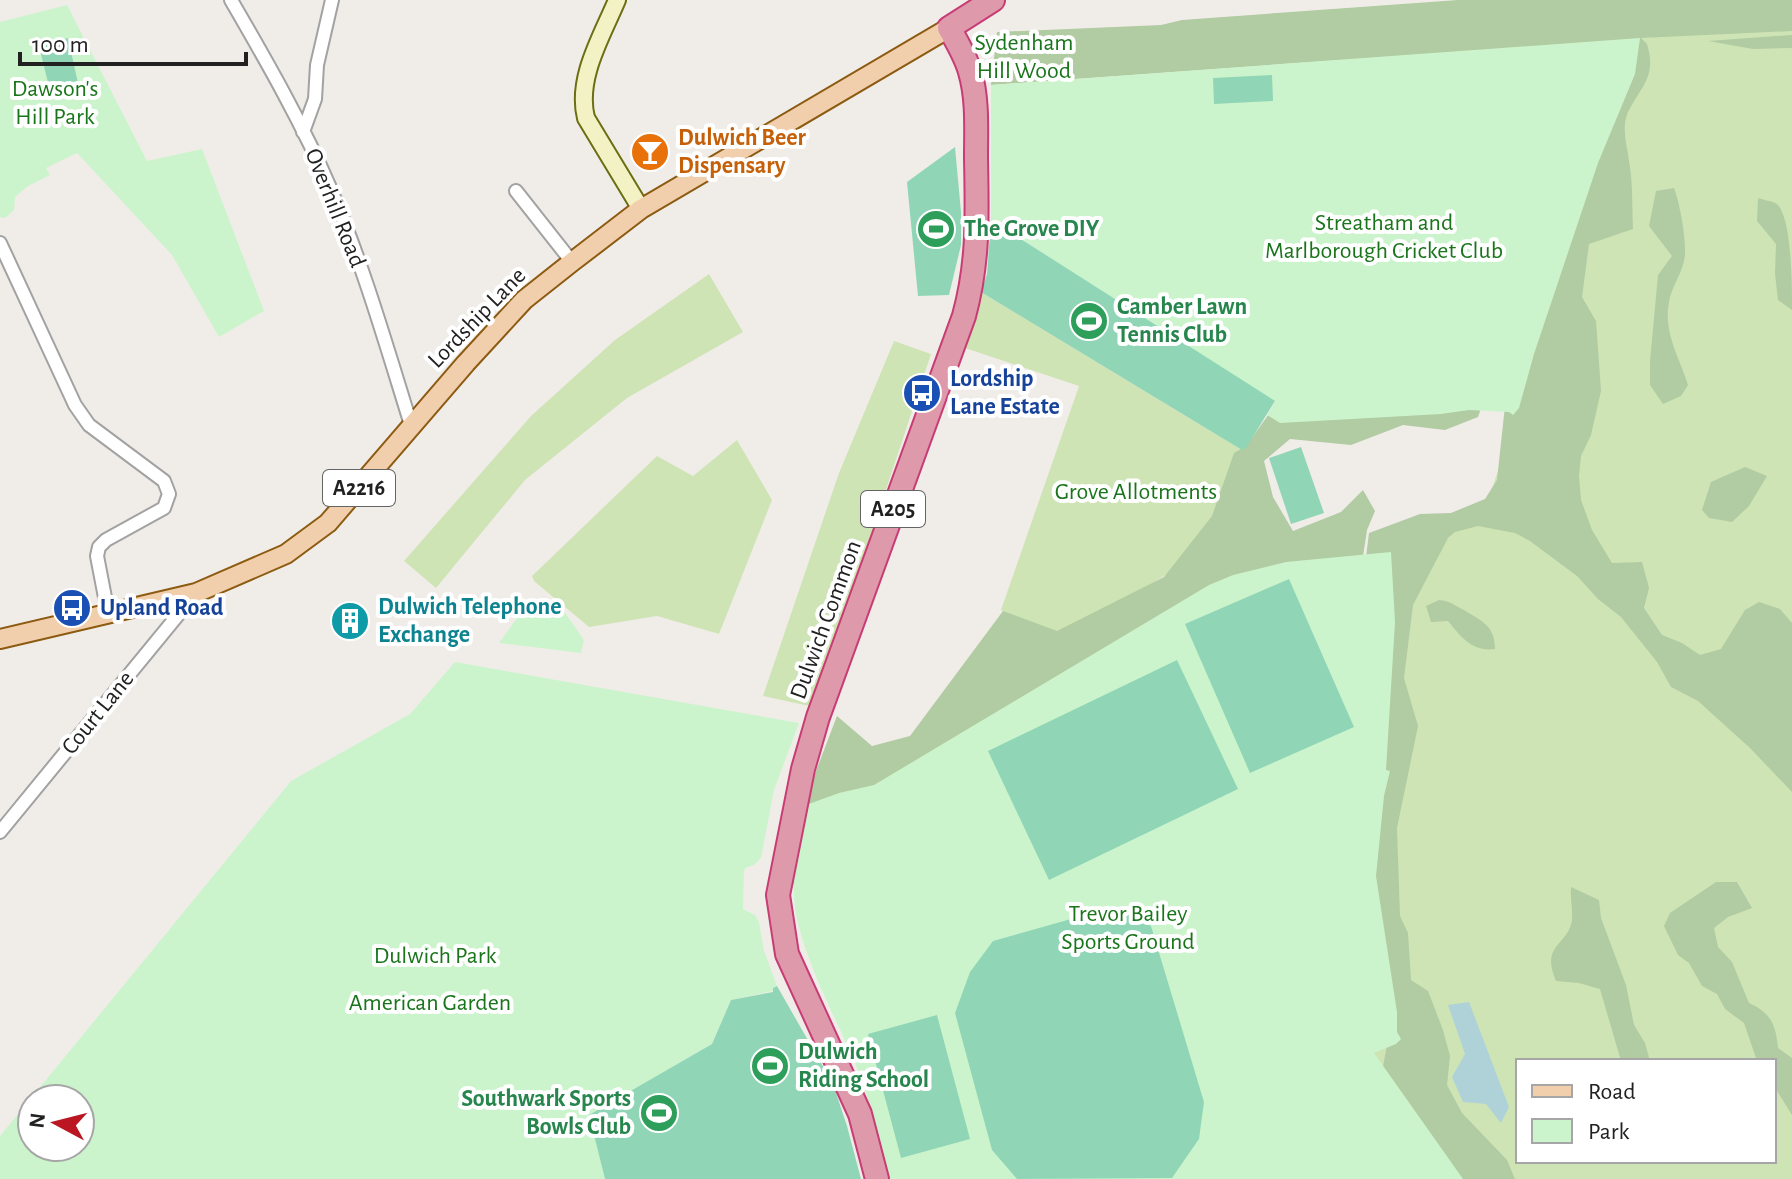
<svg xmlns="http://www.w3.org/2000/svg" width="1792" height="1179" viewBox="0 0 1792 1179" font-family="'Alegreya Sans',sans-serif">
<style>
.grass{fill:#cfe4b5;fill-rule:evenodd}
.forest{fill:#b1cba2}
.park{fill:#ccf4cc;fill-rule:evenodd}
.pitch{fill:#90d6b6}
.water{fill:#aed2d8}
.lines{fill:none;stroke-linecap:round;stroke-linejoin:round}
.street-casing{stroke:#a2a2a2;stroke-width:16}
.secondary-casing{stroke:#6b6e12;stroke-width:20}
.primary-casing{stroke:#8c5b11;stroke-width:22}
.highway-casing{stroke:#c83c76;stroke-width:26}
.street{stroke:#fff;stroke-width:12}
.secondary{stroke:#f3f2c4;stroke-width:16}
.primary{stroke:#f2cfac;stroke-width:18}
.highway{stroke:#de9aab;stroke-width:22}
.labels{text-anchor:middle;dominant-baseline:central;stroke-width:8;stroke-linejoin:round;paint-order:stroke}
.shield{fill:#fff;stroke:#646464;stroke-width:2}
.shield-label{font-size:22px;font-weight:bold;fill:#212121}
.park-label{font-size:24px;fill:#19751a;stroke:#fff}
.food-label{font-size:24px;font-weight:bold;fill:#c56008;stroke:#fff;text-anchor:start}
.street-label{font-size:24px;fill:#212121;stroke:#fff}
.leisure-label{font-size:24px;font-weight:bold;fill:#27864d;stroke:#fff;text-anchor:start}
.transit-label{font-size:24px;font-weight:bold;fill:#164399;stroke:#fff;text-anchor:start}
.culture-label{font-size:24px;font-weight:bold;fill:#0d838f;stroke:#fff;text-anchor:start}
</style>
<rect width="100%" height="100%" fill="#f0ede9"/>
<!-- grass -->
<path class="grass" d="M1792,26V1179H1463L1373,1053L1398,1035L1394,588L1488,501L1640,38ZM1518,1061H1774V1161H1518Z
M709,274L743,332L627,398L525,480L436,588L404,561L531,416L615,340Z
M981,292L1242,450L1252,522L1053,644L1001,610L1079,386L962,347Z
M894,341L931,354L814,707L763,696L839,473Z
M737,440L772,500L719,634L657,616L589,627L534,581L532,576L657,456L693,476Z"/>
<!-- forest -->
<path class="forest" d="M1458,0H1792V31L1641,38L1647,44C1657,77 1641,86 1628,112C1621,128 1627,145 1629,161C1633,183 1632,206 1633,229L1589,244L1582,297L1596,321L1601,391L1591,435L1581,456L1579,476L1581,500L1592,530L1612,563L1642,562L1649,588L1644,608L1662,635L1682,643L1700,655L1721,649L1745,610L1759,602L1780,609L1792,623V792L1750,748L1698,701L1671,687L1657,662L1621,617L1598,599L1577,576L1530,541L1515,533L1478,526L1455,532L1448,538L1413,605L1404,678L1418,726L1397,828L1400,916L1408,933L1411,980L1428,991L1443,1030L1450,1056L1447,1085L1462,1113L1507,1160L1515,1179H1451L1377,1098L1388,1040L1368,955L1365,565L1369,533L1420,514L1451,513L1485,499L1497,480L1508,378L1341,60L991,85L997,32L1161,25L1182,20Z
M1792,35V48L1753,49L1708,41Z
M1674,188C1680,203 1688,247 1684,261C1681,275 1671,288 1669,302C1663,333 1680,358 1688,385L1681,396L1663,404L1650,385V361L1658,275L1672,256L1649,226L1656,191Z
M1758,198C1763,200 1772,201 1777,204C1792,219 1792,284 1792,310L1778,300L1775,274L1776,244L1757,221Z
M1486,394L1478,417L1445,430L1403,425L1351,445L1290,439L1264,461L1273,497L1293,531L1341,512L1363,490L1375,511L1367,530L1362,563L796,886L793,884L798,829L816,771L837,716L872,746L910,736L1003,611L1057,631L1164,577L1212,516L1234,453L1246,446L1274,407Z
M1745,467L1767,476L1749,506L1732,522L1709,518L1702,510L1711,482Z
M1439,600C1450,601 1454,605 1464,610C1481,621 1495,625 1495,649C1472,652 1461,637 1448,621L1431,622L1426,606Z
M1716,882H1737L1752,908L1728,917L1714,928L1718,947L1732,962L1749,1003C1771,1013 1776,1025 1778,1048L1792,1058V1115L1774,1086V1061H1757L1744,1023L1725,1009L1717,994L1702,986L1689,963L1678,955L1664,926L1670,913Z
M1571,887L1599,900L1601,918L1626,985L1634,1025L1645,1043L1650,1061H1621L1600,989L1579,983L1556,981C1540,944 1568,946 1572,920C1573,910 1570,898 1571,887Z"/>
<!-- park -->
<path class="park" d="M67,5L147,161L202,149L264,311L219,337L172,255L77,153L46,168L50,175L28,186L15,197L14,210L5,218L0,217V22Z
M1640,38L1635,74L1598,163L1534,354L1519,408L1513,415L1509,412L1469,410L1441,414L1280,423L1267,415L1275,402L991,220V85Z
M1391,552L1395,622L1386,770L1390,771L1384,796L1376,876L1397,1012V1032L1401,1039L1396,1044L1374,1053L1463,1179H890C880,1142 871,1104 857,1068C837,1019 803,960 795,908C791,874 798,838 806,805L839,793L874,785L1209,585L1233,575L1286,562Z
M557,601L584,640L581,653L499,643L528,603Z
M455,662L799,723L774,790L761,858L754,865L745,868L744,872L743,909L755,915L759,922L764,951L777,986L773,988V991L731,1000L712,1044L590,1115L605,1179H0V1136L291,781L410,714ZM32,1099H80V1147H32Z"/>
<!-- pitch -->
<path class="pitch" d="M68,38L80,92L52,99L39,46Z
M1272,75L1273,101L1214,104L1213,78Z
M955,147L961,212V245L949,295L918,296L907,182Z
M991,220L1275,401L1246,448L1242,450L981,292L987,274Z
M1301,447L1324,513L1291,524L1269,458Z
M1289,579L1354,727L1250,773L1185,624Z
M1177,660L1238,789L1049,880L988,751Z
M1110,908L1133,914L1151,926L1204,1102L1199,1139L1172,1178L1017,1179L992,1150L955,1013L970,972L993,941Z
M777,986L833,1084L847,1126L861,1179H605L589,1115L712,1044L731,1000L773,992V988Z
M937,1015L970,1139L901,1158L868,1034Z"/>
<!-- water -->
<path class="water" d="M1469,1002L1509,1107L1501,1123L1486,1104L1463,1102L1452,1077L1465,1054L1448,1005Z"/>
<g class="lines">
<!-- street casing -->
<g class="street-casing">
<path id="street" d="M231,0C267,62 303,125 331,190C364,267 387,348 412,428
M303,132L315,99L317,65L332,0
M516,191L572,262
M0,243L75,405L89,425L164,481L169,494L164,508L106,540L99,547L97,556L108,613
M0,832L196,593"/>
</g>
<!-- secondary casing -->
<g class="secondary-casing">
<path id="secondary" d="M617,0C602,36 576,78 586,118L641,209"/>
</g>
<!-- primary casing -->
<g class="primary-casing">
<path id="primary" d="M0,639L196,593L286,554L328,523L466,363L524,300L572,262L641,209L949,28"/>
</g>
<!-- highway casing -->
<g class="highway-casing">
<path id="highway" d="M877,1179L860,1114L787,954L778,895L803,769L818,717L964,316C979,261 977,215 976,158C976,130 978,99 970,72C966,57 957,42 949,28L993,0"/>
</g>
<!-- street -->
<use href="#street" class="street"/>
<!-- secondary -->
<use href="#secondary" class="secondary"/>
<!-- primary -->
<use href="#primary" class="primary"/>
<!-- highway -->
<use href="#highway" class="highway"/>
</g>
<!-- icons -->
<defs>
<g id="bar-disc" transform="scale(2)"><circle r="9.5" fill="#e8710a" stroke="#fff"/><path d="M-6-5H6L.8 .8V4.5H3.5V6h-7V4.5H-.8V.8Z" fill="#fff"/></g>
<g id="stadium-disc" transform="scale(2)"><circle r="9.5" fill="#2e9e5b" stroke="#fff"/><path d="M0-5a6.5 5 0 1 0 0 10a6.5 5 0 1 0 0-10ZM-3.5-1.8h7v3.6h-7Z" fill="#fff"/></g>
<g id="bus-disc" transform="scale(2)"><circle r="9.5" fill="#1a4fb4" stroke="#fff"/><path d="M-5-6H5V4H4V6H2V4H-2V6H-4V4H-5ZM-3.5-4V0h7V-4ZM-3.5 1.2v1.5H-2V1.2ZM2 1.2v1.5H3.5V1.2Z" fill="#fff"/></g>
<g id="building-disc" transform="scale(2)"><circle r="9.5" fill="#0f9aa8" stroke="#fff"/><path d="M-4-6H4V6H1V3H-1V6H-4ZM-2.5-4.3h1.7v1.8h-1.7ZM.8-4.3h1.7v1.8H.8ZM-2.5-1h1.7V.8h-1.7ZM.8-1h1.7V.8H.8Z" fill="#fff"/></g>
</defs>
<g fill-rule="evenodd">
<use href="#bar-disc" x="650" y="152"/>
<use href="#stadium-disc" x="936" y="229"/>
<use href="#stadium-disc" x="1089" y="321"/>
<use href="#bus-disc" x="922" y="393"/>
<use href="#bus-disc" x="72" y="608"/>
<use href="#building-disc" x="350" y="621"/>
<use href="#stadium-disc" x="770" y="1066"/>
<use href="#stadium-disc" x="659" y="1113"/>
</g>
<g class="labels">
<!-- shield labels -->
<g class="shield">
<rect x="323" y="470" width="72" height="36" rx="6"/>
<rect x="861" y="491" width="64" height="36" rx="6"/>
</g>
<g class="shield-label">
<text x="359" y="488">A2216</text>
<text x="893" y="509">A205</text>
</g>
<!-- park labels -->
<g class="park-label">
<text x="1024" y="43">Sydenham<tspan x="1024" dy="28">Hill Wood</tspan></text>
<text x="55" y="89">Dawson's<tspan x="55" dy="28">Hill Park</tspan></text>
<text x="1384" y="223">Streatham and<tspan x="1384" dy="28">Marlborough Cricket Club</tspan></text>
<text x="1136" y="492">Grove Allotments</text>
<text x="1128" y="914">Trevor Bailey<tspan x="1128" dy="28">Sports Ground</tspan></text>
<text x="435" y="956">Dulwich Park</text>
<text x="430" y="1003">American Garden</text>
</g>
<!-- food labels -->
<g class="food-label">
<text x="678" y="138">Dulwich Beer<tspan x="678" dy="28">Dispensary</tspan></text>
</g>
<!-- street labels -->
<g class="street-label">
<text transform="translate(335 208) rotate(68)">Overhill Road</text>
<text transform="translate(477 318) rotate(-46)">Lordship Lane</text>
<text transform="translate(826 620) rotate(-70)">Dulwich Common</text>
<text transform="translate(98 713) rotate(-51)">Court Lane</text>
</g>
<!-- leisure labels -->
<g class="leisure-label">
<text x="964" y="229">The Grove DIY</text>
<text x="1117" y="307">Camber Lawn<tspan x="1117" dy="28">Tennis Club</tspan></text>
<text x="798" y="1052">Dulwich<tspan x="798" dy="28">Riding School</tspan></text>
<text x="631" y="1099" text-anchor="end">Southwark Sports<tspan x="631" dy="28">Bowls Club</tspan></text>
</g>
<!-- transit labels -->
<g class="transit-label">
<text x="950" y="379">Lordship<tspan x="950" dy="28">Lane Estate</tspan></text>
<text x="100" y="608">Upland Road</text>
</g>
<!-- culture labels -->
<g class="culture-label">
<text x="378" y="607">Dulwich Telephone<tspan x="378" dy="28">Exchange</tspan></text>
</g>
</g>
<!-- legend -->
<rect x="1516" y="1059" width="260" height="104" fill="#ffffff" stroke="#a6a6a6" stroke-width="2"/>
<rect x="1532" y="1085" width="40" height="12" fill="#f2cfac" stroke="#a6a6a6" stroke-width="2"/>
<text x="1588" y="1099" font-size="24" fill="#212121">Road</text>
<rect x="1532" y="1119" width="40" height="24" fill="#ccf4cc" stroke="#a6a6a6" stroke-width="2"/>
<text x="1588" y="1139" font-size="24" fill="#212121">Park</text>
<!-- north arrow -->
<g transform="translate(56 1123) rotate(277)"><circle r="38" fill="#ffffff" stroke="#a6a6a6" stroke-width="2"/>
<path d="M0-6L14 30L0 20L-14 30Z" fill="#bb1723"/>
<text y="-12" font-size="22" font-weight="bold" text-anchor="middle" fill="#212121">N</text>
</g>
<!-- scale -->
<path d="M20 52v12h226v-12" fill="none" stroke="#212121" stroke-width="4"/>
<text x="32" y="52" font-size="24" fill="#212121" stroke="#ffffff" stroke-width="6" paint-order="stroke">100 m</text>
</svg>
